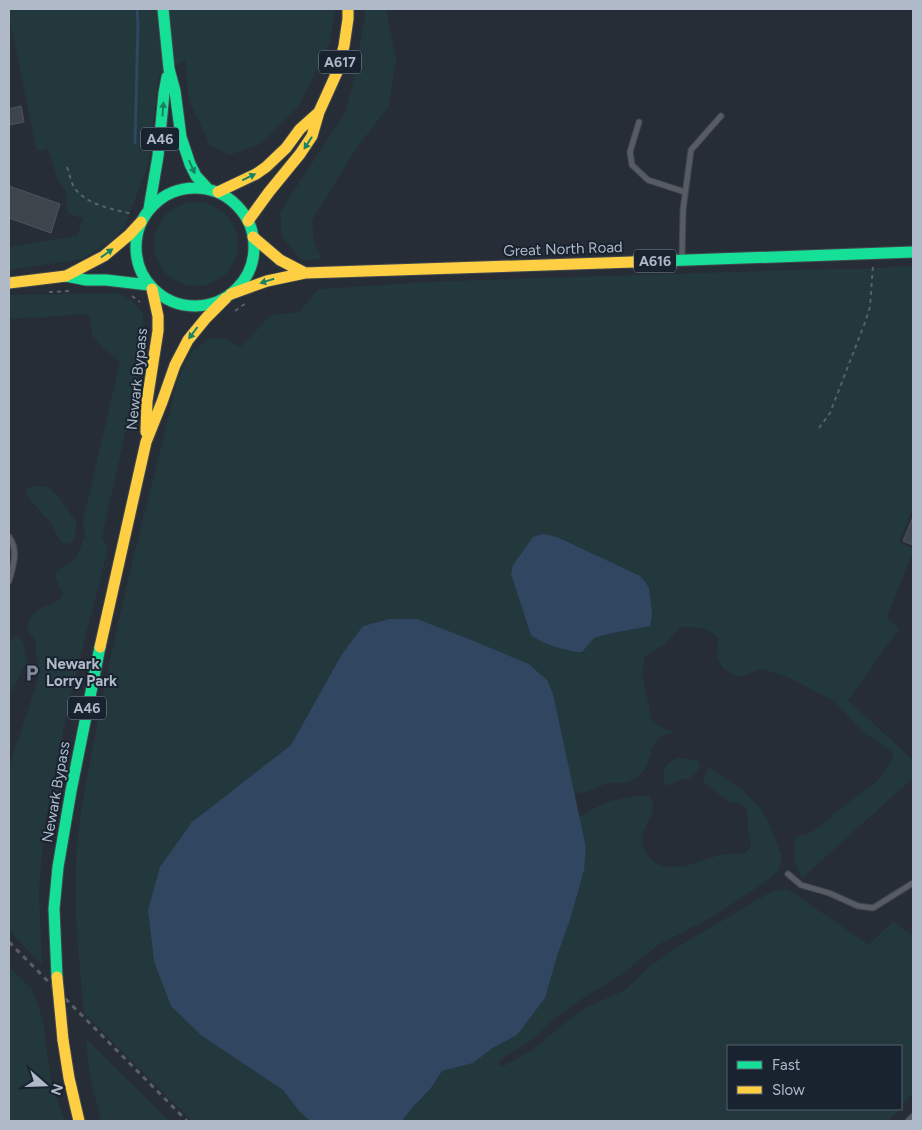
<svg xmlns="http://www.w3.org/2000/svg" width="922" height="1130" viewBox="0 0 922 1130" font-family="Figtree,sans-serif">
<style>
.green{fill:#23383c}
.water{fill:#314661}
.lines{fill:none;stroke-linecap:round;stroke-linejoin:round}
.stream{stroke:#314661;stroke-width:3}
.building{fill:#3e444c;stroke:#4e545e}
.lane-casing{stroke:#42484f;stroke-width:7}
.fast-casing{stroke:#42484f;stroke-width:13}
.slow-casing{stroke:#42484f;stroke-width:13}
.path{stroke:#5a6067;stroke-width:2;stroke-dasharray:4 4;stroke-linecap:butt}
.lane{stroke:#565b64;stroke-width:5}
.fast{stroke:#16e098;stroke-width:11}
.slow{stroke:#ffcf43;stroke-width:11}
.rail{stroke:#5a5f67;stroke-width:3;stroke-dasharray:5 5;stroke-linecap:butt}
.slow-bridge-casing{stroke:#434951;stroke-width:13;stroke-linecap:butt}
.slow-bridge{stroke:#ffcf43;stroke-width:11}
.oneway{fill:#188264}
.labels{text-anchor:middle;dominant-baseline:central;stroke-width:4;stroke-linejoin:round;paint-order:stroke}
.shield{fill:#192330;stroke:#828c9a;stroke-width:1}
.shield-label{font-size:14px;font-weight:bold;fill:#afb9c8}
.street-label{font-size:15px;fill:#afb9c8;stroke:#192330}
.poi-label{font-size:15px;font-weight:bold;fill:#afb9c8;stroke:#192330;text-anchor:start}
</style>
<rect width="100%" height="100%" fill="#262d36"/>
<!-- green -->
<path class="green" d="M9,9H335L330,42L323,58L298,107L261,144L229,155L210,145L189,101L185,60L159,76L148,166L124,227L111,241L82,259L9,270V247L77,236L83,219L68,213L65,190L57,178L48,148L39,151L36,149L13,35L9,18Z
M365,9H386L396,59L389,106L356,149L312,220L314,242L322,259L301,260L282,237L280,212L346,111L353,82L365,17Z
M154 244a42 42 0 1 1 84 0a42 42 0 1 1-84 0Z
M913,266V508L899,542L913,549V552L887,617L899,629L848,700L913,760V778L802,878C793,863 793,853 796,836L804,835L815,830L839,810L876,782L893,759L892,752L862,731L834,701L788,677L762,669L739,677L723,669L717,658L718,638C706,625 696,628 680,627L664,645L645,656L642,675L649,706L650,718L659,726L674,732L658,738L652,749L646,768L638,777L624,783H607L589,791L574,794L553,694L540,673L529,664L474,641L389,619L363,626L342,654L291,745L192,822L202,1036L283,1090L299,1111L310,1121H192L84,1013C80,966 74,918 76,870C77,821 88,773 97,725C119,609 149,494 178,379L185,364L193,349L196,350L207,339L224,338L240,347L271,315L299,312L319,289L448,281L828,269H870L878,268Z
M117,293L131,300L143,313L144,348L102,537L108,549L86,634L70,697L44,828L39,891L42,965L9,930V767L39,677L35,640L27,629L30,618L37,610L59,600L63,593L55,578L57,571L77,557L85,535L83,521L120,362L105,350L93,336L89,314L9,319V295Z
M35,486L48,487L58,496L76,521L75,539L68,544L61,542L50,522L27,496L26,488Z
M17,636L23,641L27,662L9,695V642Z
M679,758L697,760L700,764V768L690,779H684L666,786C666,785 663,778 663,778C662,768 671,760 679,758Z
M710,768L741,789L759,806L768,821L781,853V862L778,871L768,880L712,917L658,945L621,975L583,998L556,1017L539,1034L524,1045L507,1055L498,1063L502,1067L532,1050L565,1023L587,1007L625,990L649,967L676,948L769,893L782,889L789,890L869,945L893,921L913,937V1093L901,1107V1046H728V1109H900L888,1121H402L412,1108L431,1088L442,1071L473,1063L494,1047L517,1035L557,956L570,920L586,847L579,818C597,803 626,795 649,796C663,813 636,828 643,846C658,884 693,861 721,855C728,853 736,853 744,854L751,847L748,830L747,809L739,804L728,801L703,782L707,769Z
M9,967L32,989L43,1021L51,1082L65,1121H9Z
M86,1039L169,1121H101L90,1078Z"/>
<!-- water -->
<path class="water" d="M543,534L557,537L640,576L646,583L649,588L652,614L650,626L612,633L594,638L582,652C568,652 542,644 531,635L511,574L513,565L533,537Z
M389,619H417L474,641L529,664L547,680L553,694L586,847L584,870L570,920L557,956L545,998L517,1035L494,1047L473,1063L442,1071L431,1088L412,1108L402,1121H310L299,1111L283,1090L202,1036L171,1006L154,961L148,910L160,867L192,822L291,745L342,654L363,626Z"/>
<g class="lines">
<!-- stream -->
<path class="stream" d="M135,143L138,24L137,9"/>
</g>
<!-- building -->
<path class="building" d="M21,106L24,122L9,125V109Z
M9,186L60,204L51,233L9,218Z
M913,517V545L903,541Z"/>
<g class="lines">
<!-- lane casing -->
<g class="lane-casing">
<path id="lane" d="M639,122L630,152L632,165L648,180L685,192
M682,257L683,210L691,150L721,116
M9,537C19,550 13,567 9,581
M788,874L801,885L829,893L858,906L873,908L913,883
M908,1121L913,1116"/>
</g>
<!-- fast casing -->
<g class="fast-casing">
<path id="fast" d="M163,9L169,69L175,91L181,137L190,164L196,176L208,189
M136 247a59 59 0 1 1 118 0a59 59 0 1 1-118 0Z
M149,209L158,156L164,93L167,77
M633,262L913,252
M66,276L86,280H106L149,285
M57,977L54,909L58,867L71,791L100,647"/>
</g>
<!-- slow casing -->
<g class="slow-casing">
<path id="slow" d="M218,192L256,174L266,167L286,148L300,129L319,112
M248,221L269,192L300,154L312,136L319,112L338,70L344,46L348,19V9
M253,237L280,260L305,273
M9,283L66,276L104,256L129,235L141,222
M231,294L267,281L305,273L633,262
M146,432L147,401L158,331V316L152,289
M100,647L146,442L162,402L175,365L188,340L206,318L226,298
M63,1040L69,1078L79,1121"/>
</g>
<!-- path -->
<path class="path" d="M67,167C70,175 71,184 76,190C90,206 113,209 132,214
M49,292L71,291
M132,296L140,302
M235,311L246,303
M819,428L830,413L864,325L870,307L873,265"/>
<!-- lane -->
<use href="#lane" class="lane"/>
<!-- fast -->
<use href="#fast" class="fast"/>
<!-- slow -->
<use href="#slow" class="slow"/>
<!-- rail -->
<path class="rail" d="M9,942L187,1121"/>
<!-- slow-bridge casing -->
<g class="slow-bridge-casing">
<path id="slow-bridge" d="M57,977L63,1040"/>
</g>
<!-- slow-bridge -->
<use href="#slow-bridge" class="slow-bridge"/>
</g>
<!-- one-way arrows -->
<defs><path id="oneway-solid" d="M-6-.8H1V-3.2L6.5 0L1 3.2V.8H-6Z" transform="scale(1.25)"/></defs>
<g class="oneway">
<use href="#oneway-solid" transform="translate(163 109) rotate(-86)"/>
<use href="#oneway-solid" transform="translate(308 143) rotate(123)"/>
<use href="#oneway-solid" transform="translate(192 167) rotate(66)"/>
<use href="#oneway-solid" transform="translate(249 177) rotate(-26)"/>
<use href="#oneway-solid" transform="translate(107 253) rotate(-36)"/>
<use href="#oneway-solid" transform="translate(267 281) rotate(163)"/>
<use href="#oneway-solid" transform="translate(193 333) rotate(127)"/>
</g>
<!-- icons -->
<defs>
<g id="parking-bare" transform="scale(1.35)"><path d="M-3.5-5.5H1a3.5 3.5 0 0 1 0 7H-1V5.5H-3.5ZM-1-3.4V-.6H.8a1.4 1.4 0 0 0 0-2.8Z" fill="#7f8895" stroke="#192330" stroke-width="2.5" paint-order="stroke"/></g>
</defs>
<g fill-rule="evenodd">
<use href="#parking-bare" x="32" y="673"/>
</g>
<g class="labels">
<!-- shield labels -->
<g class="shield">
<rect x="319" y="50.5" width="42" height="23" rx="4"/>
<rect x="141" y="127.5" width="38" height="23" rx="4"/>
<rect x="634" y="249.5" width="42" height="23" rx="4"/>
<rect x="68" y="696.5" width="38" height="23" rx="4"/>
</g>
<g class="shield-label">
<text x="340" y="62">A617</text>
<text x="160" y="139">A46</text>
<text x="655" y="261">A616</text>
<text x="87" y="708">A46</text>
</g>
<!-- street labels -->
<g class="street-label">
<text transform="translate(563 249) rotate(-2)">Great North Road</text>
<text transform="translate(137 379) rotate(-84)">Newark Bypass</text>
<text transform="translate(56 792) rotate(-80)">Newark Bypass</text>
</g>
<!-- poi labels -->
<g class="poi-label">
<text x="46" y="664">Newark<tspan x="46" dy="17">Lorry Park</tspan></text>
</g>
</g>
<!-- border -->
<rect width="922" height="1130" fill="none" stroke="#afb9c8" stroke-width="20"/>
<!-- legend -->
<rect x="727" y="1045" width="175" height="65" fill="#192330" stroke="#555f6d"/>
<rect x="737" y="1061" width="25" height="8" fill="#16e098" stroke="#555f6d"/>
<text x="772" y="1070" font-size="15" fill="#afb9c8">Fast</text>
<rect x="737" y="1086" width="25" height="8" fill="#ffcf43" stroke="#555f6d"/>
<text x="772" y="1095" font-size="15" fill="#afb9c8">Slow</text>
<!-- north arrow -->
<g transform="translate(45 1085) rotate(110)" stroke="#192330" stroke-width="4" paint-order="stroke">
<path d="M0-4L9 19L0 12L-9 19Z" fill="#afb9c8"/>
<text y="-8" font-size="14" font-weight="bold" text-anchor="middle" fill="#afb9c8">N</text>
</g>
</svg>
